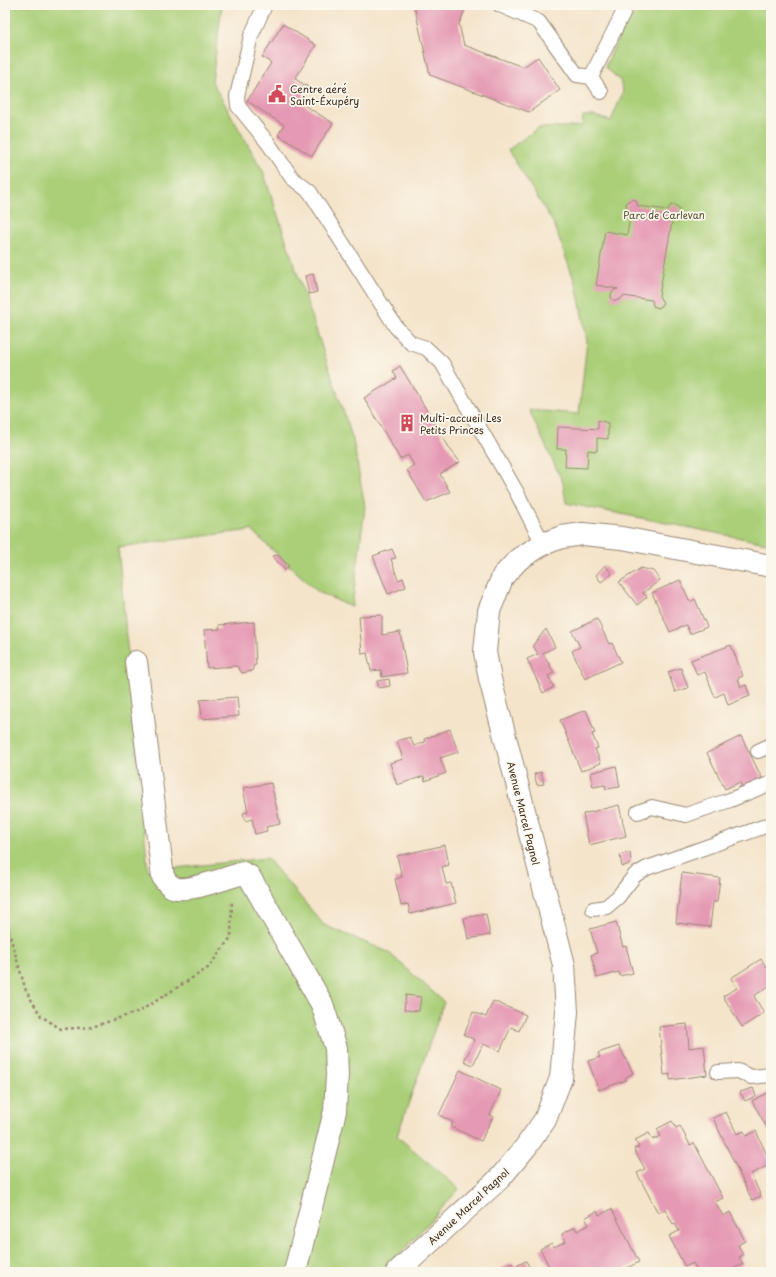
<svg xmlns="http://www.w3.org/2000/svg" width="776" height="1277" viewBox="0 0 776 1277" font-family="'Playpen Sans',sans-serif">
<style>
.green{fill:#aacf78;stroke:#727c4b}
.building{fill:#e599b4}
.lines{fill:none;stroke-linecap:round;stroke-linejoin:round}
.service-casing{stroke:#988774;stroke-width:16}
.minor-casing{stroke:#988774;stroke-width:24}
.path{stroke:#988774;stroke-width:2.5;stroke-dasharray:3 3;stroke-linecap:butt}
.service{stroke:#fff;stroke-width:14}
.minor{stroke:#fff;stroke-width:22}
.labels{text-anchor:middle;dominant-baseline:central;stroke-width:3.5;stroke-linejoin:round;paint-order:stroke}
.poi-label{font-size:10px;fill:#3b2a1e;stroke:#fbf7ec;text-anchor:start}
.park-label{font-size:10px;fill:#575334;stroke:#fbf7ec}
.street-label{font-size:10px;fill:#3b2a1e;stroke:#fbf7ec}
</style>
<rect width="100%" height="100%" fill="#fbf7ec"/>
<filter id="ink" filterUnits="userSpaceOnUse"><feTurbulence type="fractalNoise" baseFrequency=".025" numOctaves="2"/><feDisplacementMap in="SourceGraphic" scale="8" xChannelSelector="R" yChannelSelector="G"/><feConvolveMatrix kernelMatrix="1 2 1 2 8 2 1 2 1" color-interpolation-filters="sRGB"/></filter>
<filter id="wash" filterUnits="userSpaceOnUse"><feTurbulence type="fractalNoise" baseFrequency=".012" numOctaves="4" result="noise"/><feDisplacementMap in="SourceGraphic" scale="16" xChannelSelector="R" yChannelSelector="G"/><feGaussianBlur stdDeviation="0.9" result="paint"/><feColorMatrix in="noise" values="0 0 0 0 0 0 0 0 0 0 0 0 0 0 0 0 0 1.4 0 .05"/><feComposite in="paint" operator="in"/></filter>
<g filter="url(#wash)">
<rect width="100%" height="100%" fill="#f4e4ca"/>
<!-- green -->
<path class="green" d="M5,5H222L212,82L263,171L353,440L365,507L352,607L318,592L251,530L118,547L148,871L267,858L324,925L388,952L444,1002L397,1136L459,1189L384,1272H5Z
M657,5H749L771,11V544L566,503L563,483L529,410L579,414L587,341L577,288L554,224L508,150L538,128L582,126L583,116H595L611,121L623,92L620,80L605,67L627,19L645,9Z"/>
<g id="blocks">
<!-- building -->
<path class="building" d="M414,5H467L459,24L464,45L523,67L538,57L560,90L529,112L430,75Z
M283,24L316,45L295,79L308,87L299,102L333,123L312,156L278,135L284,125L247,101L271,63L262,57Z
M632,199L636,200L638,206L668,210L671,205H675L679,208V213L673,216L659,296L663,303L659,308L653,306L652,300L623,296L621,299L615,301L611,298V294L614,290L618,289L596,285L605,231L627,235L631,211L627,209L626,204L628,201Z
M313,274L317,292L309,294L305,276Z
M400,366L450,449L460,462L440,474L450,492L426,502L407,470L414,465L408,455L400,459L364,398L397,378L393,371Z
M598,420L608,423V439L597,438V451L588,450L587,468L565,467L566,449H557L558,427L598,429Z
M392,549L396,558L391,559L398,580L403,578L406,587L388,594L373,556Z
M278,555L289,566L285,570L272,556Z
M605,565L612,574L601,582L596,575Z
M641,568L653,571L660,580L643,593L647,597L637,605L619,582Z
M680,580L690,602L695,599L707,627L690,634L686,625L670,632L652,593Z
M382,615V635L400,632L407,673L382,677L381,670L371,671L367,653L362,654L359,616Z
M597,619L609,644L612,643L621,662L585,679L572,651L580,647L572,631Z
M254,622L256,665H254L252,671L242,673L237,666L207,668L204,630L220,629L219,625Z
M546,629L555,647L543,653L554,673L548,676L554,687L543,693L527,659L538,654L533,645Z
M731,645L743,676L738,678L741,687L746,685L750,696L728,705L724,693L715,697L705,672L697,675L691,660Z
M681,668L688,688L675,692L668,672Z
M389,679L390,686L379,688L377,681Z
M237,697L239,716L202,719L200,700Z
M586,710L595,733L592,734L598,748L595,749L601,763L581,771L560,720Z
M450,729L458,752L440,758L446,773L425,781L424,776L397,785L390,763L403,759L397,741L410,737L414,746L425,742L424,739Z
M741,736L762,778L742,788L740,782L725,789L707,753Z
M616,766L620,787L606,789L605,785L593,787L590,773Z
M541,772L544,784L537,785L534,774Z
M271,783L280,824L266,827L267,831L255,834L252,819L245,821L243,813L248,812L243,788Z
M619,805L626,836L589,845L583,814Z
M445,845L449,865L442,867L446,884L451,883L456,903L410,914L408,904L401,906L399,896L395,879L402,877L397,856Z
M630,852L631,863L622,867L620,855Z
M682,873L720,878L717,902H713L710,927L676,923Z
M486,914L490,935L468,939L464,918Z
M616,922L623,947L626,946L633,973L620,976L619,972L597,978L591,955L597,953L590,929Z
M761,959L767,968L771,965V985L754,996L764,1013L742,1027L723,996L737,988L731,978Z
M406,995L421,997L419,1011L404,1010Z
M493,1001L526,1015L519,1031L511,1027L500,1051L483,1044L473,1065L464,1061L475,1040L464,1035L473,1012L486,1017Z
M687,1024L689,1048L704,1046L707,1075L670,1080V1074L664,1075L659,1027Z
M619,1046L633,1073L625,1078L626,1080L599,1090L588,1061L600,1057L598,1053Z
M460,1070L501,1090L490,1115L493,1116L481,1141L451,1127L453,1122L439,1115Z
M753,1088L756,1096L745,1101L740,1092Z
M771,1091V1135L752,1101Z
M726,1112L737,1134L744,1131L746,1136L756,1131L771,1164L751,1174L761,1196L752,1200L713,1118Z
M672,1121L676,1128L680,1126L690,1145L694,1143L723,1198L715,1202L723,1216L730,1212L745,1241L738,1245L743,1255L739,1257L743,1264L727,1272H698L693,1263L685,1267L669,1236L679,1231L675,1223L673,1224L665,1209L658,1213L637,1173L645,1169L634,1149L639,1147L635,1140L649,1133L653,1140L661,1136L657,1129Z
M612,1209L639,1262L619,1272H552L540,1249L552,1243L554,1247L566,1241L562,1234L575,1227L577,1231L589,1225L585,1218L597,1211L599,1215Z
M526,1261L532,1272H501L500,1269L512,1263L514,1267Z"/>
</g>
</g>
<g filter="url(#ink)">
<use href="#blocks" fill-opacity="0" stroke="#988774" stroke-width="1"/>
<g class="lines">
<!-- service casing -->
<g class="service-casing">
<path id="service" d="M265,5L251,36L237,96L238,106L268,143L292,178L310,192L396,327L411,343L426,348L442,363L516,491L543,544
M500,5L539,22L577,75L591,77
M601,92L591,77L627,5
M758,751L771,745
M638,812L652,807L686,815L730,800L771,783
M593,909L606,907L618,897L635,875L647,868L771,824
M718,1072L738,1071L751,1077L771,1075"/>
</g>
<!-- minor casing -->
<g class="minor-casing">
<path id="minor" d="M136,662L163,877C165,880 168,884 171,886C182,895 229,877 243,873L249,876L322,1004L336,1048L337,1075L335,1111L295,1272
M397,1272L500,1178L525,1148L545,1120L561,1078L567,1012L564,965L490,679L485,652L489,611L503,576L519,559L543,544L562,537L583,534L622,538L771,566"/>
</g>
<!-- path -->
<path class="path" d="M5,919L26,991L41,1016L61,1029L92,1027L140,1011L208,968L231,937L232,901"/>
<!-- service -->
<use href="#service" class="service"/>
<!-- minor -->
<use href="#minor" class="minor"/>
</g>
</g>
<!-- icons -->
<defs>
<g id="civic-bare" transform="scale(1.38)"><path d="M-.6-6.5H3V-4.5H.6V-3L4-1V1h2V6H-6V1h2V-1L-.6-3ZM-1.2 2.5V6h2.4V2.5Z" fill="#d1495b" stroke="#fbf7ec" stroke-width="2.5" paint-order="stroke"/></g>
<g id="building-bare" transform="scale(1.38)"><path d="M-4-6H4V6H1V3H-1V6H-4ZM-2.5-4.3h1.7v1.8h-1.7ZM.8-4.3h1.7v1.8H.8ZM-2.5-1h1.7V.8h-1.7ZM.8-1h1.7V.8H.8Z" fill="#d1495b" stroke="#fbf7ec" stroke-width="2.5" paint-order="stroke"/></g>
</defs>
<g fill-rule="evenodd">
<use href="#civic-bare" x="277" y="94"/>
<use href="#building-bare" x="407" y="423"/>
</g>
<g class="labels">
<!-- poi labels -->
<g class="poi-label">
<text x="290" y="88">Centre aéré<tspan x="290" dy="12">Saint-Éxupéry</tspan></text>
<text x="420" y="417">Multi-accueil Les<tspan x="420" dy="12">Petits Princes</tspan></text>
</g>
<!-- park labels -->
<g class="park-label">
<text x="664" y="214">Parc de Carlevan</text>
</g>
<!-- street labels -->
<g class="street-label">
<text transform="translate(524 813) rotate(76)">Avenue Marcel Pagnol</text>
<text transform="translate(468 1206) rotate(-43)">Avenue Marcel Pagnol</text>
</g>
</g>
<!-- margin -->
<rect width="776" height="1277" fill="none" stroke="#fbf7ec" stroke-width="20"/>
</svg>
